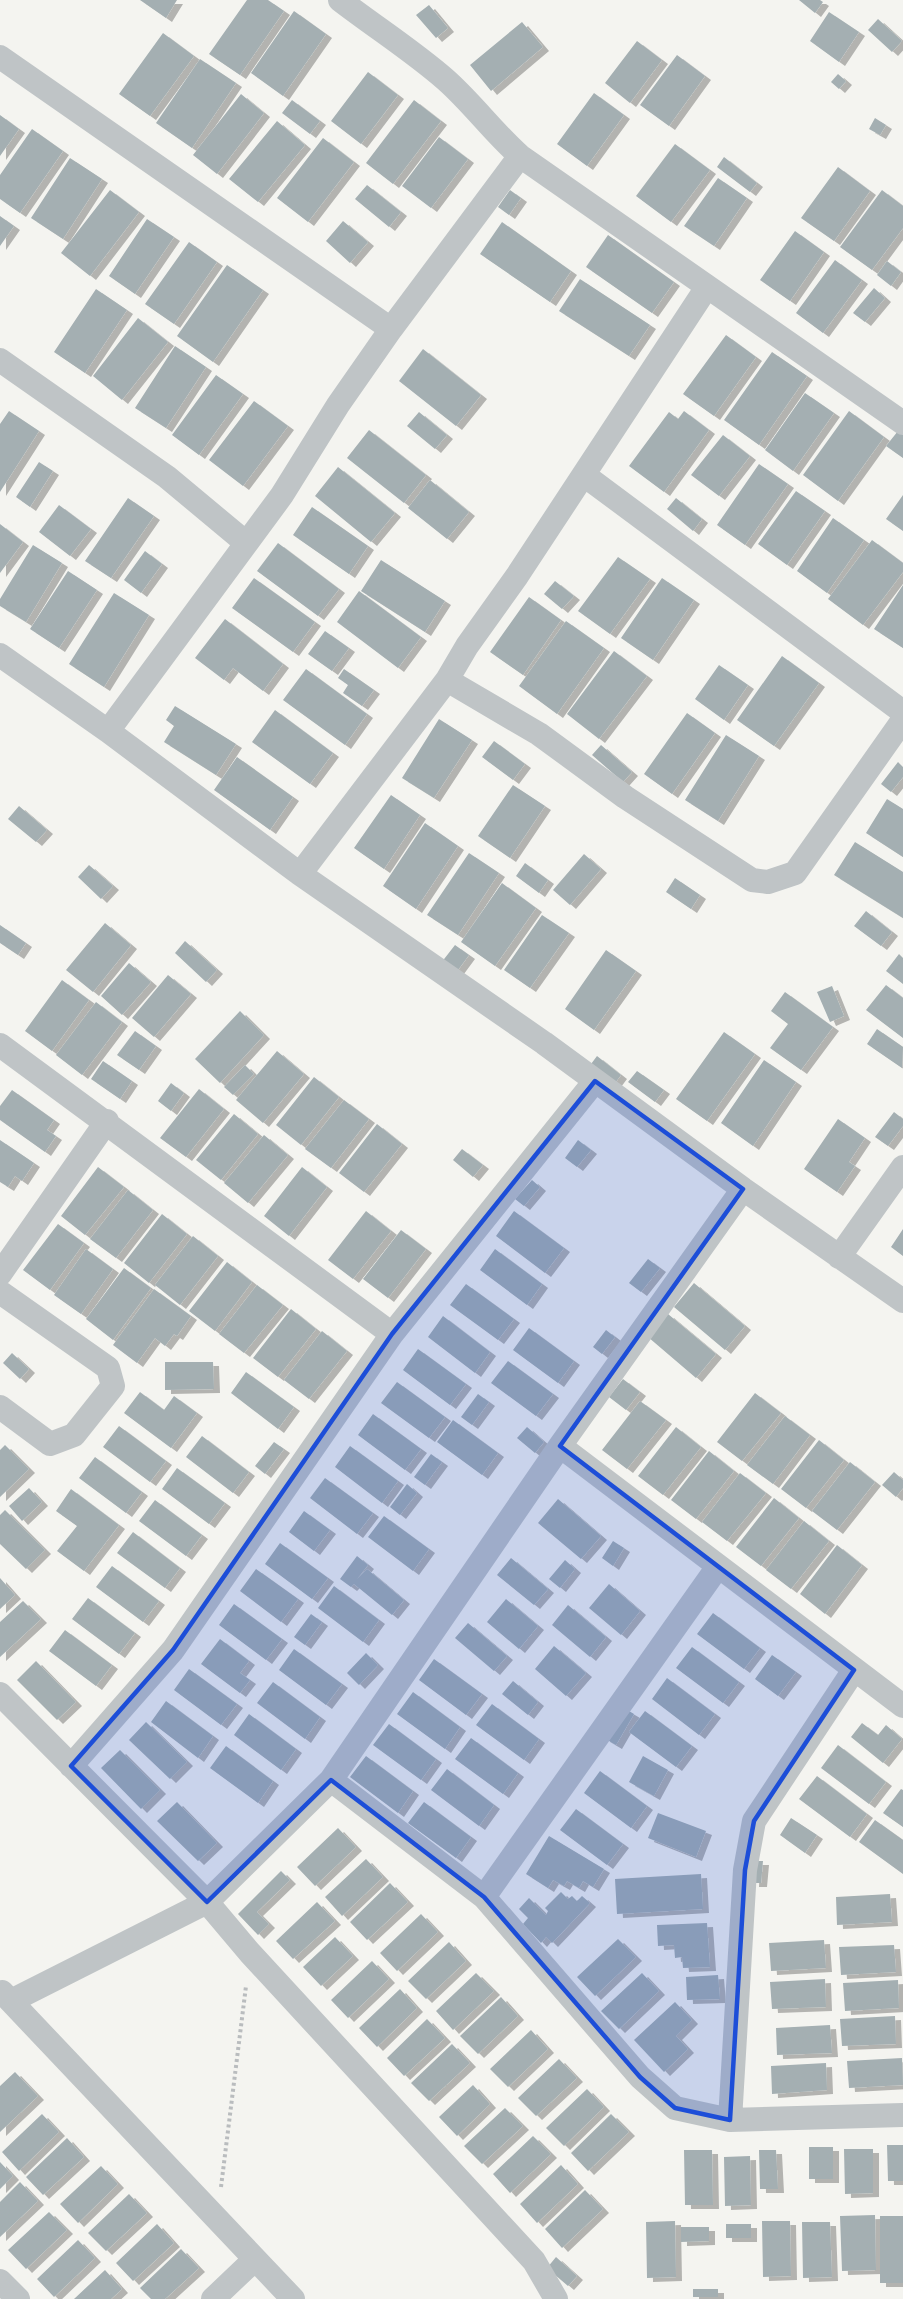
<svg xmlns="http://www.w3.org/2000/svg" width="903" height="2299" viewBox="0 0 903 2299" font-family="Ubuntu,sans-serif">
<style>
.building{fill:#a4afb2;filter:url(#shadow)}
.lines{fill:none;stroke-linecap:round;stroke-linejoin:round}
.path{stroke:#b9bcbe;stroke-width:4;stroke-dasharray:3 3;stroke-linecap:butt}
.minor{stroke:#bfc4c6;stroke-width:24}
.marked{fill:#1d4ed8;fill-opacity:0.2;stroke:#1d4ed8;stroke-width:4.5;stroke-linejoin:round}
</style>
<defs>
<filter id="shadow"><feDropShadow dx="6" dy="4" stdDeviation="0" flood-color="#0004"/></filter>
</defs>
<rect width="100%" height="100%" fill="#f4f4f0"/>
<!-- building -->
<path class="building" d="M140,0H177L166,18Z
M247,0H268L284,11L240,75L209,54Z
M799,0H820L823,2L815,13Z
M429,5L448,28L436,38L416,15Z
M294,11L326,34L283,96L251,73Z
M829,12L859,32L839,62L810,41Z
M878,19L902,41L892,52L868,30Z
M522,22L543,47L491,91L470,65Z
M163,33L194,56L150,116L119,94Z
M637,41L662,60L630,103L605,83Z
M677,55L705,76L669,126L640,105Z
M200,59L236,83L192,148L156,123Z
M368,72L398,95L361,144L331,121Z
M838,74L846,81L839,89L831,82Z
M594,93L624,115L587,166L557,144Z
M241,94L264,113L217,174L193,155Z
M292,100L320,121L310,134L282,113Z
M414,100L441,121L393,184L366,163Z
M0,115L19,129L0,156Z
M875,118L886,125L880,135L869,129Z
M277,121L305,145L258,202L229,179Z
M32,129L63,151L20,213L0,199V175Z
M439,137L468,159L431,208L402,186Z
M323,138L354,162L308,222L277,198Z
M675,144L710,170L671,222L636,196Z
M724,157L757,183L750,192L717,167Z
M70,158L102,179L63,239L31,218Z
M838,167L870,191L834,241L801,218Z
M718,178L747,198L714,246L684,226Z
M367,185L401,212L389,227L355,199Z
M110,190L139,212L90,276L61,253Z
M510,190L521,198L509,215L498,207Z
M882,190L903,206V228L872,270L840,247Z
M0,216L14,226L0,246Z
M147,219L174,237L135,294L109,276Z
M343,221L368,242L350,263L326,241Z
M502,222L571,271L550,302L480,254Z
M795,231L824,252L790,301L760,280Z
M608,235L674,282L652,313L586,267Z
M189,242L217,262L174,324L145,304Z
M835,260L862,280L823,333L796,313Z
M887,261L901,272L891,286L877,275Z
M227,265L263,290L213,362L177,336Z
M580,279L650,325L629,356L559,311Z
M874,288L885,298L865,322L853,313Z
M96,289L127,310L85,373L54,352Z
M138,318L168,342L122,400L93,376Z
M726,335L756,357L714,416L683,394Z
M175,346L206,367L166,428L135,408Z
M423,349L481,395L456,426L399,381Z
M772,352L807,376L759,445L724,420Z
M216,375L243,394L199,455L172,435Z
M805,393L834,413L793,471L765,450Z
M254,401L288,426L243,486L209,460Z
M9,411L39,431L0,492V424Z
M684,411L709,430L664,492L629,466L669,412L678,419Z
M849,411L884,437L838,501L803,475Z
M419,412L447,435L435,449L407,426Z
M369,430L426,475L404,503L347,458Z
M898,431L903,435V458L886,446Z
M723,435L750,456L719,496L691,475Z
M39,462L53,471L30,507L16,497Z
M759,464L788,484L745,545L717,525Z
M338,467L395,513L371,542L315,496Z
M430,480L469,512L447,539L408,508Z
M796,491L825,511L787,565L758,544Z
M903,495V531L886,519Z
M128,498L154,516L111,578L85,561Z
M676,498L702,519L693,531L667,509Z
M59,505L91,529L70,556L39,532Z
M312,507L368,546L349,574L293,535Z
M833,518L864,540L827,593L797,571Z
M0,524L23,542L0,573Z
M872,540L903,563V572L863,625L828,599Z
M278,543L339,589L318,616L257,571Z
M33,545L62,563L26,622L0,606V599Z
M145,551L162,564L141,593L124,580Z
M618,557L650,579L610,634L578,611Z
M381,560L445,601L425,632L361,591Z
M68,571L97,590L59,648L30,629Z
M254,578L315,622L293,652L232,608Z
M662,578L694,600L653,660L621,638Z
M555,581L574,596L562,609L544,594Z
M903,585V648L874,629Z
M359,591L421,637L398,668L337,622Z
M114,593L149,615L104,687L69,664Z
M529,597L561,620L523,675L490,652Z
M225,619L283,664L263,691L233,668L224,680L195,658Z
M566,621L604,648L557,714L519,686Z
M325,631L349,648L332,671L308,654Z
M614,651L647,676L599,739L567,714Z
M782,656L819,683L774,746L737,720Z
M719,665L748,685L724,720L695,699Z
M306,669L367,714L345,745L283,700Z
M344,669L374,690L362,706L343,693L348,685L338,678Z
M175,706L236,744L216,775L164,742L174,726L166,720Z
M275,710L333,753L310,784L252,742Z
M687,713L715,733L672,794L644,774Z
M439,719L472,740L434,798L402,778Z
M726,735L759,756L718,821L685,800Z
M494,741L525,764L513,780L482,757Z
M601,745L632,772L623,782L592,755Z
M237,757L293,797L270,830L214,790Z
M898,762L903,767V777L891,792L881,784Z
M513,785L545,806L510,858L478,836Z
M391,795L420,815L384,869L354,848Z
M887,799L903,809V857L866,833Z
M19,806L47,830L36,842L8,819Z
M425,823L458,846L416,909L383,886Z
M855,842L903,872V918L834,875Z
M469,853L499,873L458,935L427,915Z
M584,854L601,869L570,905L553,890Z
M525,863L548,880L539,893L516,876Z
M89,865L113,886L101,899L78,877Z
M675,878L700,895L691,909L666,892Z
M502,883L536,908L495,966L461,942Z
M866,911L892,932L881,946L854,926Z
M542,915L569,933L530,988L504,970Z
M105,923L131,945L93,992L66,970Z
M0,925L26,943L18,955L0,943Z
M185,941L217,970L206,982L175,953Z
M455,945L469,955L455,974L441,963Z
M606,950L636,971L594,1030L565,1009Z
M899,954L903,958V984L886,971Z
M129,963L151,982L122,1015L101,996Z
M168,975L191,994L154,1037L132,1018Z
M62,980L89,1000L52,1051L25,1031Z
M886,985L903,998V1038L866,1010Z
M832,986L844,1016L830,1022L817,992Z
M785,992L833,1027L801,1070L770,1048L788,1024L771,1011Z
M96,1002L122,1022L82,1075L56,1055Z
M240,1011L264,1035L220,1083L195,1059Z
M877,1029L903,1047L902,1068L867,1044Z
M135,1031L156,1046L139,1070L117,1055Z
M724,1032L755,1054L707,1121L676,1099Z
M277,1051L304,1074L263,1123L236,1100Z
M597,1056L621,1075L612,1087L588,1068Z
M764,1060L796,1082L753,1146L721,1123Z
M103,1061L132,1081L120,1099L91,1079Z
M245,1065L254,1074L233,1095L224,1087Z
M637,1071L664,1090L655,1102L628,1082Z
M314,1077L339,1097L301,1145L276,1125Z
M171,1083L184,1093L171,1111L158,1101Z
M199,1089L224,1109L186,1157L160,1138Z
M12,1090L54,1120L47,1130L56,1136L45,1152L0,1120V1106Z
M344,1100L369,1119L331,1168L305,1149Z
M894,1112L903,1119V1126L888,1146L875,1137Z
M234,1114L258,1134L221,1180L196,1160Z
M838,1119L865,1138L849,1162L855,1166L837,1192L804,1169Z
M377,1124L402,1144L364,1192L339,1173Z
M264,1135L288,1155L248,1203L224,1183Z
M0,1140L34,1163L22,1181L15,1176L8,1187L0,1182Z
M578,1140L591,1150L577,1167L565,1158Z
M462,1149L483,1165L473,1177L453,1160Z
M98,1167L124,1187L85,1235L61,1216Z
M302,1167L327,1187L289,1236L264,1216Z
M532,1180L540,1187L524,1206L515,1199Z
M128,1190L153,1210L116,1258L90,1239Z
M366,1211L391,1231L353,1279L328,1260Z
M514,1211L564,1248L545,1273L496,1236Z
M162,1214L187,1234L149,1283L124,1263Z
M58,1224L84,1243L50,1290L23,1270Z
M903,1229V1256L891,1247Z
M401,1230L426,1249L388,1298L363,1279Z
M193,1236L218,1256L180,1305L155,1285Z
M86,1249L113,1269L81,1314L54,1295Z
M495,1249L542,1284L527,1305L480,1270Z
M648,1259L660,1268L641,1292L629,1283Z
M227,1262L252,1282L215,1331L189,1311Z
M124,1268L151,1288L113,1340L86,1319Z
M694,1283L745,1326L725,1350L674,1307Z
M466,1284L514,1319L498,1340L450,1305Z
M257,1285L283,1305L244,1353L219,1334Z
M154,1289L191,1316L177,1336L174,1334L165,1346L155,1338L137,1363L113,1345Z
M291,1309L316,1329L278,1377L253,1358Z
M668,1314L716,1354L696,1378L648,1337Z
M443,1316L490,1352L475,1373L428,1337Z
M529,1328L574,1361L558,1383L513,1350Z
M606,1330L615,1337L602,1354L593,1347Z
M322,1331L347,1351L309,1399L284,1380Z
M418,1349L466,1384L450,1405L403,1370Z
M12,1353L29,1369L20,1379L3,1363Z
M508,1361L553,1394L536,1416L491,1383Z
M165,1362H213L214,1389L165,1390Z
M246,1372L294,1407L278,1429L231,1393Z
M623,1379L640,1392L626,1410L609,1397Z
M397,1382L445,1417L429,1438L381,1403Z
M140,1392L164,1410L174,1396L197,1413L171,1448L124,1413Z
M755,1393L781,1413L742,1461L717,1442Z
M478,1394L489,1402L472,1425L461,1417Z
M640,1401L666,1420L627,1469L602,1450Z
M373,1414L421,1449L405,1470L358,1435Z
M785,1416L810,1435L773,1484L747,1465Z
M453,1420L498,1453L482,1475L437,1442Z
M119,1426L166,1461L150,1482L103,1447Z
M527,1427L544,1442L535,1453L517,1438Z
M676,1427L701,1447L663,1495L638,1476Z
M202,1436L249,1472L233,1493L186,1457Z
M819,1440L844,1460L806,1508L781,1489Z
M274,1442L284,1449L265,1474L255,1466Z
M5,1445L29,1469L0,1497V1450Z
M350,1446L398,1481L382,1503L335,1467Z
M709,1451L734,1471L696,1519L671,1500Z
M431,1454L442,1462L425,1485L414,1477Z
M95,1457L142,1492L126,1513L79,1478Z
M850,1462L875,1482L837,1530L812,1511Z
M177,1468L225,1503L209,1524L162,1489Z
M894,1472L903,1480V1488L896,1497L882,1485Z
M740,1473L766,1493L727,1541L702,1522Z
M325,1478L373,1513L357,1534L310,1498Z
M407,1484L417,1493L400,1515L390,1507Z
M29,1488L42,1502L22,1521L9,1506Z
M71,1489L119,1525L84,1571L57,1551L77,1526L56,1511Z
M774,1498L799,1518L761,1566L736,1547Z
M558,1499L601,1536L581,1559L538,1523Z
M155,1500L202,1535L186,1556L139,1521Z
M5,1510L45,1550L26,1569L0,1544V1515Z
M304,1511L330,1530L314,1551L289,1532Z
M384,1516L429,1549L413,1571L368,1537Z
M804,1521L829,1541L791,1589L766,1570Z
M133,1532L180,1568L165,1588L117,1553Z
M613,1541L624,1548L613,1566L602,1558Z
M280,1543L328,1578L312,1599L265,1564Z
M837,1545L862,1565L825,1614L800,1594Z
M357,1556L368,1565L357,1579L367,1569L404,1600L392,1615L354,1584L351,1587L340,1579Z
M511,1558L548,1589L534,1605L497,1575Z
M565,1560L575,1569L560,1588L549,1579Z
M112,1566L159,1601L143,1622L96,1587Z
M256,1569L298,1599L281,1622L240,1591Z
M0,1578L15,1595L0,1609Z
M609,1584L640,1611L621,1635L589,1608Z
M334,1586L379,1620L363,1642L318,1608Z
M88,1598L135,1633L119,1654L72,1619Z
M506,1599L538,1626L519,1649L487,1622Z
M23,1601L41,1619L0,1657V1622Z
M234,1604L282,1639L266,1660L219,1625Z
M568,1605L606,1637L590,1657L552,1625Z
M713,1613L760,1648L744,1669L697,1634Z
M311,1614L322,1622L305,1645L294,1637Z
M468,1623L507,1656L494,1671L455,1638Z
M65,1630L112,1665L96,1686L49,1651Z
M220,1639L249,1661L240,1673L250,1680L240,1693L201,1664Z
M554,1646L586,1673L566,1696L535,1669Z
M692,1647L739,1682L723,1703L676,1668Z
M294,1649L342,1684L326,1705L279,1670Z
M366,1653L378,1665L359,1685L347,1673Z
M772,1655L796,1672L778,1696L755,1679Z
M434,1659L482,1694L466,1715L419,1680Z
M36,1661L76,1702L57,1720L17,1680Z
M189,1669L237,1704L221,1725L174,1690Z
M667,1678L715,1714L699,1735L652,1699Z
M513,1681L538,1702L528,1715L502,1694Z
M273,1682L320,1717L305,1739L257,1703Z
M413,1692L460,1727L445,1749L397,1714Z
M166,1701L213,1736L198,1758L151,1722Z
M492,1704L539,1739L524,1760L476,1725Z
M622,1707L634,1714L616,1745L604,1738Z
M645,1711L692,1746L676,1767L629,1732Z
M249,1714L296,1749L281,1770L234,1735Z
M146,1722L187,1762L170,1779L129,1740Z
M862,1723L878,1735L886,1725L902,1739L883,1763L851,1737Z
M389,1724L436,1759L421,1780L373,1745Z
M471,1738L518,1773L503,1794L455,1759Z
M838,1745L886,1782L869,1804L821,1768Z
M226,1746L273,1781L258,1803L210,1768Z
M120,1750L160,1790L141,1809L101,1768Z
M366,1756L413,1791L398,1813L350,1777Z
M643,1756L668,1770L654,1796L629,1782Z
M447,1769L494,1805L479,1826L431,1790Z
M600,1771L647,1806L631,1828L584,1793Z
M817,1776L867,1814L850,1837L799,1799Z
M901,1789L903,1790V1827L883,1813Z
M177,1802L217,1843L198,1861L157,1821Z
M424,1802L471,1837L456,1858L408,1823Z
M576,1809L623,1844L607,1865L560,1830Z
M658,1813L706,1831L696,1857L648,1838Z
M791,1818L817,1835L805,1853L780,1835Z
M875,1820L903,1840V1874L859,1842Z
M338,1828L356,1847L315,1886L297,1867Z
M549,1836L604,1869L593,1887L583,1881L579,1888L567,1881L564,1886L553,1880L548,1888L526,1874Z
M366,1859L383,1877L342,1916L325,1897Z
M754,1861H763L761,1883H753Z
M281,1871L290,1880L257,1912L269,1924L258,1935L238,1914Z
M701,1874L703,1909L617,1914L615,1879Z
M390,1883L408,1902L367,1940L350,1922Z
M561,1892L568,1899L572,1896L577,1901L582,1896L590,1903L552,1943L546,1937L541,1943L523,1924L528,1918L519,1909L529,1898L546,1915L548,1911L545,1908Z
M890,1894L892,1922L837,1925L836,1897Z
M317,1902L335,1921L293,1959L276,1941Z
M421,1914L438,1932L397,1971L380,1953Z
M707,1923L710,1967L683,1968L682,1957L675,1958L674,1945L658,1946L657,1925Z
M335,1937L353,1956L321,1986L303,1967Z
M618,1939L636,1957L595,1996L577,1977Z
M824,1940L826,1968L771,1971L769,1943Z
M449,1942L466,1961L426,1999L408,1981Z
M894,1945L896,1972L841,1975L839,1947Z
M372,1961L389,1979L348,2018L331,2000Z
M476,1973L494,1991L453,2030L436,2011Z
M642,1973L659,1991L619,2029L601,2011Z
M718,1975L720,1999L687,2000L686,1977Z
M825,1979L826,2007L772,2009L770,1982Z
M898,1980L899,2008L845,2011L843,1983Z
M400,1989L417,2008L377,2047L359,2028Z
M501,1997L518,2016L478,2054L460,2036Z
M675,2002L692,2020L676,2036L688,2049L664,2072L634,2040Z
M895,2016L896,2044L842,2046L840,2019Z
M427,2019L445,2038L404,2076L387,2058Z
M830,2025L832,2053L777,2055L776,2028Z
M531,2030L548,2049L508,2087L490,2069Z
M452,2044L470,2063L429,2101L411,2083Z
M902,2058L903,2085L849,2088L847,2061Z
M559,2059L577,2078L536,2116L518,2098Z
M826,2063L827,2090L772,2094L771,2066Z
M15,2072L38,2096L0,2132V2086Z
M473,2085L490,2104L457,2136L439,2117Z
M587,2089L604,2107L564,2146L546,2128Z
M505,2108L523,2126L482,2164L464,2146Z
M42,2114L59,2132L19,2171L2,2152Z
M611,2114L629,2132L588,2171L571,2153Z
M533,2136L551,2154L510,2193L493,2174Z
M67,2138L84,2157L43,2195L26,2177Z
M887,2145H903V2181H888Z
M809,2147H833V2179H809Z
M844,2149H873V2193L845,2194Z
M684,2150H712L713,2205H685Z
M759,2150H776L778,2189H760Z
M750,2156L751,2205L725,2206L724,2157Z
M0,2162L13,2176L0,2189Z
M561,2165L578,2184L537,2223L520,2204Z
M101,2166L118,2184L78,2223L60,2204Z
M20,2182L38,2201L0,2237V2202Z
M585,2190L603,2209L562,2248L545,2229Z
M129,2194L147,2213L106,2251L88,2233Z
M49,2212L67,2230L26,2269L8,2250Z
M875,2215L876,2270L842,2271L840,2216Z
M880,2216H903V2283H880Z
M675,2221L676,2277L647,2278L646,2222Z
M762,2221H790L791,2276L763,2277Z
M802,2222H830L832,2277L803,2278Z
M157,2224L174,2243L133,2281L116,2263Z
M726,2224H751V2238H726Z
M681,2227H709V2241L681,2242Z
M78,2240L95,2258L54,2297L37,2279Z
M181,2249L199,2268L165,2299H151L140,2288Z
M556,2257L577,2276L568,2286L547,2268Z
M105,2270L122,2289L111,2299H74Z
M693,2289H718V2297H693Z"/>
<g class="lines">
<!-- path -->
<path class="path" d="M221,2187L246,1986"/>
<!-- minor -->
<path class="minor" d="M340,0C375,27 413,51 446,80C473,104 493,132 520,156L903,423
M0,57L391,329
M0,360L167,477L245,542
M584,475L903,712
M0,655L108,731L282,495L338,405L391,329L520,156
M447,680L539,734L625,797L752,880L768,882L795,873L903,720
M108,731L300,874L544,1043L743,1189L903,1301
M300,874L447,680L467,646L517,576L707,287
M0,1045L392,1334L173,1650L71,1766
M839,1257L903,1167
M0,1274L107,1121
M0,1292L108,1368L113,1386L74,1435L50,1444L0,1407
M392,1334L595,1081
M560,1446L903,1706
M0,1694L207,1902L250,1953L534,2261L556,2299
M331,1780L484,1897L640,2077L675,2108L730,2120L903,2115
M484,1897L717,1568
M2,1992L293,2299
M11,2001L207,1902L331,1780L560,1446L743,1189
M730,2120L745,1870L754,1821L854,1670
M0,2281L18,2299
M213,2299L254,2260"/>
</g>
<!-- marked area -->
<path class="marked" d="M595,1081L743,1189L560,1446L854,1670L754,1821L745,1870L730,2120L675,2108L640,2077L484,1897L331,1780L207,1902L71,1766L173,1650L392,1334Z"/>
</svg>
